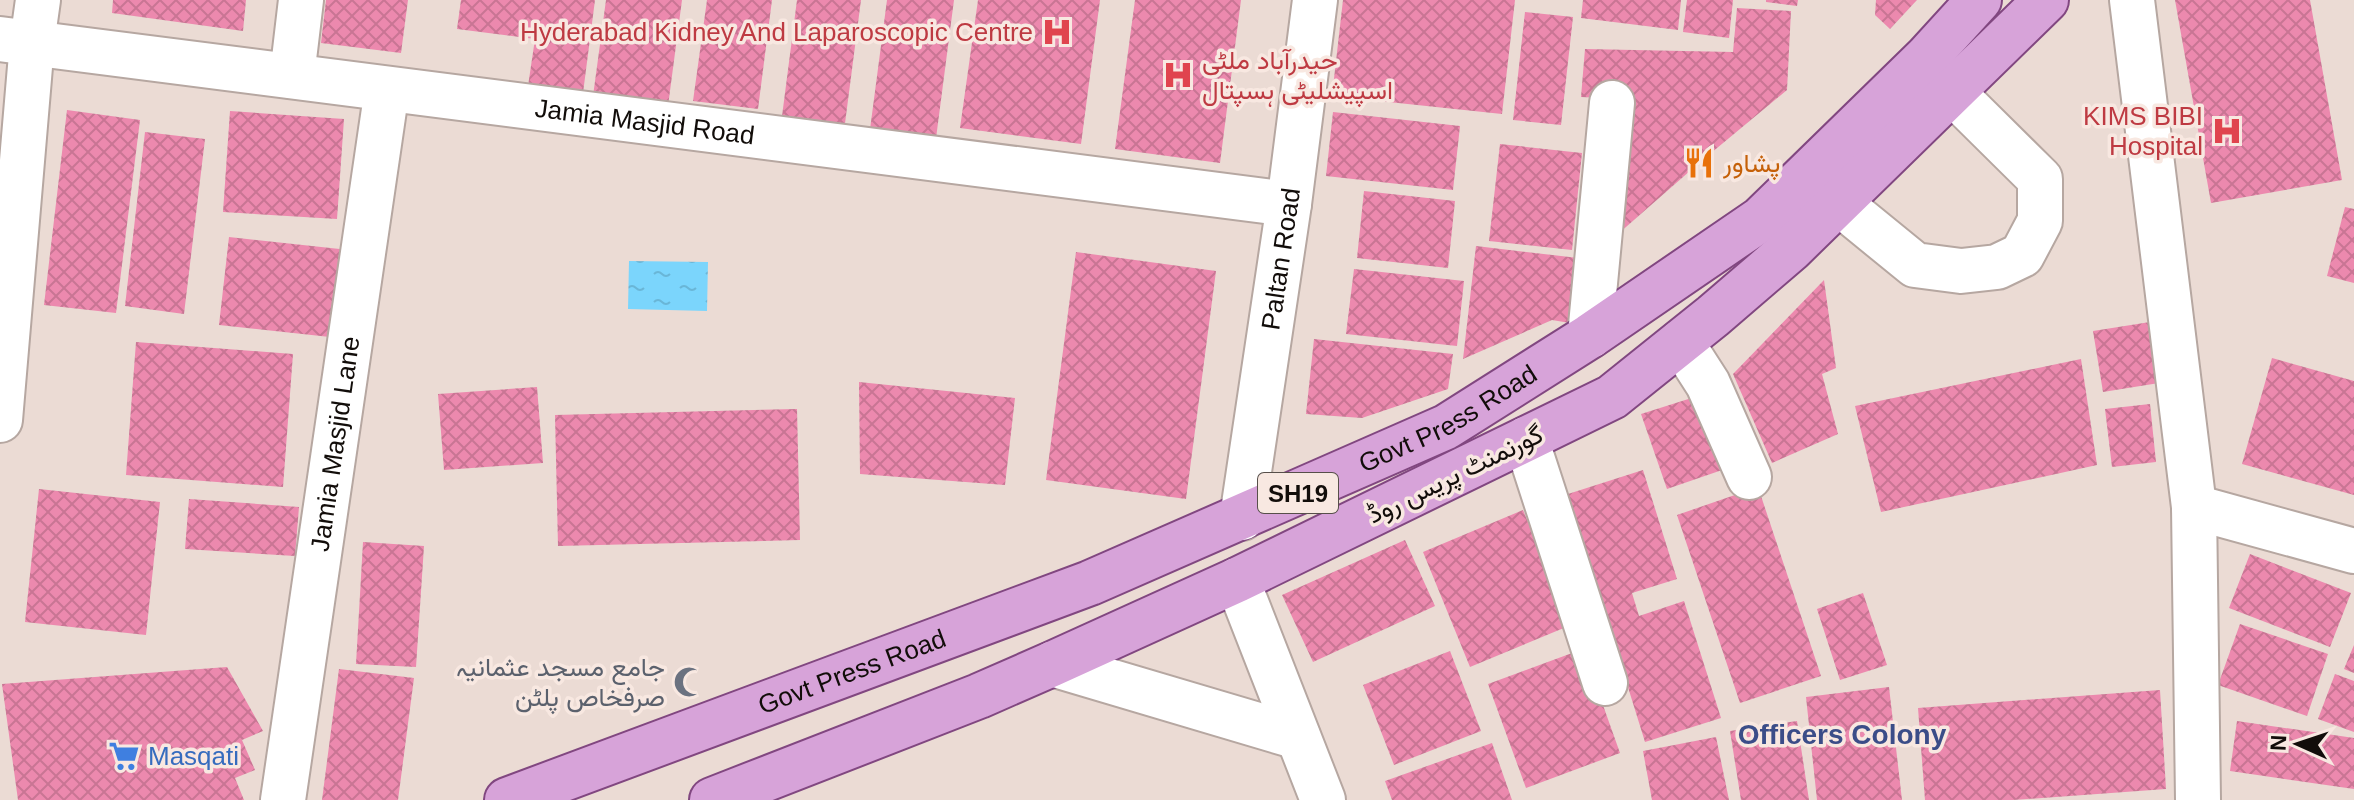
<svg xmlns="http://www.w3.org/2000/svg" width="2354" height="800" viewBox="0 0 2354 800" font-family="Arial,Vazirmatn,sans-serif">
<style>
.water{fill:url(#water-ripples)}
.building{fill:url(#building-cross-hatch)}
.lines{fill:none;stroke-linecap:round;stroke-linejoin:round}
.minor-casing{stroke:#b6a7a1;stroke-width:48}
.major-casing{stroke:#814780;stroke-width:48}
.minor{stroke:#fff;stroke-width:44}
.major{stroke:#d7a3d9;stroke-width:44}
.labels{text-anchor:middle;dominant-baseline:central;stroke-width:7;stroke-linejoin:round;paint-order:stroke}
.shield{fill:#f8e8e1;stroke:#574f4a;stroke-width:2}
.shield-label{font-size:24px;font-weight:bold;fill:#120d0a}
.health-label{font-size:26px;fill:#be3a42;stroke:#f8e8e1;text-anchor:end}
.street-label{font-size:26px;fill:#120d0a;stroke:#f8e8e1}
.food-label{font-size:26px;fill:#c56008;stroke:#f8e8e1;text-anchor:start}
.worship-label{font-size:26px;fill:#5b616d;stroke:#f8e8e1;text-anchor:end}
.shop-label{font-size:26px;fill:#366cbe;stroke:#f8e8e1;text-anchor:start}
.neighbourhood-label{font-size:28px;font-weight:bold;fill:#3b4d88;stroke:#f8e8e1}
</style>
<defs>
<pattern id="water-ripples" width="26" height="14" patternUnits="userSpaceOnUse" patternTransform="scale(2)"><rect width="26" height="14" fill="#7bd5fc"/><path d="M2 4q2-2 4 0t4 0M15 11q2-2 4 0t4 0" fill="none" stroke="#69b6d7"/></pattern>
<pattern id="building-cross-hatch" width="8" height="8" patternUnits="userSpaceOnUse" patternTransform="scale(2)"><rect width="8" height="8" fill="#ec89ae"/><path d="M0 0l8 8M0 8l8-8" fill="none" stroke="#c97594"/></pattern>
</defs>
<rect width="100%" height="100%" fill="#ebdbd4"/>
<!-- water -->
<path class="water" d="M629,261L708,262L707,311L628,309Z"/>
<!-- building -->
<path class="building" d="M113,0H246L243,31L112,13Z
M326,0H408L401,53L321,43Z
M461,0H595L583,93L528,86L535,39L457,29Z
M606,0H682L668,106L593,96Z
M707,0H772L758,109L693,101Z
M797,0H861L844,131L781,124Z
M887,0H954L935,146L869,137Z
M978,0H1100L1081,144L960,128Z
M1135,0H1241L1220,163L1115,149Z
M1343,0H1515L1502,114L1332,96Z
M1583,0H1681L1678,30L1581,18Z
M1687,0H1733L1729,38L1683,32Z
M1766,0H1798L1797,6L1766,2Z
M1876,0H1917L1890,29L1875,15Z
M2175,0H2310L2342,180L2211,203Z
M1737,8L1791,11L1787,90L1699,163L1610,241L1625,99L1581,97L1585,49L1733,52Z
M1525,12L1573,17L1561,125L1513,120Z
M67,110L140,120L116,313L44,305Z
M230,111L344,119L337,219L223,212Z
M1333,112L1460,126L1453,190L1326,176Z
M145,132L205,139L184,314L125,306Z
M1500,144L1582,153L1572,250L1489,241Z
M1364,191L1455,201L1448,268L1357,258Z
M2345,207L2354,209V283L2327,276Z
M229,237L349,250L339,338L219,325Z
M1476,246L1578,258L1570,323L1552,320L1463,359Z
M1076,252L1216,271L1186,499L1046,480Z
M1354,269L1464,281L1457,346L1346,334Z
M1824,280L1836,368L1822,374L1838,434L1772,463L1733,374Z
M2150,322L2159,383L2103,392L2093,331Z
M1314,339L1453,354L1448,389L1362,418L1306,414Z
M136,342L293,354L283,487L126,475Z
M2272,358L2354,381V495L2242,464Z
M2081,359L2097,465L1881,512L1855,406Z
M859,382L1015,398L1005,485L860,474Z
M537,387L543,463L444,470L438,394Z
M1701,395L1725,469L1667,489L1641,414Z
M2150,404L2156,462L2112,467L2105,409Z
M797,409L800,540L558,546L555,415Z
M1643,470L1677,579L1632,593L1639,616L1684,601L1721,718L1645,742L1568,494Z
M1758,487L1821,676L1740,703L1677,515Z
M39,489L160,502L146,635L25,622Z
M189,499L299,507L295,556L185,549Z
M1523,510L1571,625L1470,667L1423,552Z
M1405,540L1435,606L1313,662L1282,595Z
M363,542L424,546L416,667L356,664Z
M2250,554L2351,593L2330,647L2229,608Z
M1863,593L1887,665L1840,680L1817,609Z
M2240,624L2328,654L2307,716L2218,685Z
M2354,645V673L2344,669Z
M1583,649L1620,753L1526,788L1488,684Z
M1450,651L1481,731L1394,765L1363,685Z
M227,667L263,731L242,740L255,770L235,778L244,800H18L2,684Z
M339,669L414,678L398,800H322Z
M2335,674L2354,681V732L2318,719Z
M1889,687L1902,800H1817L1806,697Z
M2160,690L2166,789L2013,800H1925L1918,708Z
M1797,721L1809,800H1741L1730,731Z
M2237,721L2354,738V789L2230,771Z
M1716,737L1729,800H1652L1643,751Z
M1492,743L1512,800H1392L1385,781Z"/>
<g class="lines">
<!-- minor casing -->
<g class="minor-casing">
<g id="minor">
<path d="M2132,0L2194,507L2198,800"/>
<path id="s1" d="M0,39L1289,204"/>
<path d="M292,76L301,0"/>
<path d="M1839,203L1915,265L1961,271L1997,267L2022,255L2040,221V179L1952,92"/>
<path d="M1590,336L1612,103"/>
<path d="M1681,342L1708,384L1749,477"/>
<path d="M0,420L32,43L38,0"/>
<path d="M1526,439L1605,683"/>
<path d="M2194,507L2354,551"/>
<path id="s2" d="M1242,518L1289,204L1315,0"/>
<path d="M1237,580L1323,800"/>
<path d="M1052,664L1298,737"/>
<path id="s3" d="M283,800L387,89"/>
</g>
</g>
<!-- major casing -->
<g class="major-casing">
<g id="major">
<path id="s4" d="M507,800L1090,583L1446,427L1590,336L1761,219L1927,57L1979,0"/>
<path d="M712,800L979,696L1052,664L1237,580L1612,397L1713,316L1791,249L2046,0"/>
</g>
</g>
<!-- minor -->
<use href="#minor" class="minor"/>
<!-- major -->
<use href="#major" class="major"/>
</g>
<!-- icons -->
<defs>
<g id="hospital-bare" transform="scale(2.4)"><path d="M-5-5h3v3.5h4V-5h3V5h-3V1.5h-4V5h-3Z" fill="#e0444e" stroke="#f8e8e1" stroke-width="2.5" paint-order="stroke"/></g>
<g id="restaurant-bare" transform="scale(2.4)"><path d="M-5-6h1v4h1v-4h1v4h1v-4h1v5L-1.5 .5V6h-2V.5L-5-1ZM5-6V6H3V1.5H1.5Q1.5-4 5-6Z" fill="#e8710a" stroke="#f8e8e1" stroke-width="2.5" paint-order="stroke"/></g>
<g id="mosque-bare" transform="scale(2.4)"><path d="M3.5-4.9A6 6 0 1 0 3.5 4.9A5 5 0 1 1 3.5-4.9Z" fill="#6b7280" stroke="#f8e8e1" stroke-width="2.5" paint-order="stroke"/></g>
<g id="supermarket-bare" transform="scale(2.4)"><path d="M-6-5.5h2.5l.6 2H6L4.5 2H-2.5L-4.4-4H-6ZM-1.5 3.2a1.3 1.3 0 1 0 .1 0ZM3 3.2a1.3 1.3 0 1 0 .1 0Z" fill="#3f7fe0" stroke="#f8e8e1" stroke-width="2.5" paint-order="stroke"/></g>
</defs>
<g fill-rule="evenodd">
<use href="#hospital-bare" x="1057" y="32"/>
<use href="#hospital-bare" x="1178" y="75"/>
<use href="#hospital-bare" x="2227" y="131"/>
<use href="#restaurant-bare" x="1699" y="163"/>
<use href="#mosque-bare" x="689" y="682"/>
<use href="#supermarket-bare" x="124" y="756"/>
</g>
<g class="labels">
<!-- shield labels -->
<rect class="shield" x="1258" y="473" width="80" height="40" rx="6"/>
<g class="shield-label">
<text x="1298" y="493">SH19</text>
</g>
<!-- health labels -->
<g class="health-label">
<text x="1033" y="32">Hyderabad Kidney And Laparoscopic Centre</text>
<text x="1202" y="60" text-anchor="start">حیدرآباد ملٹی<tspan x="1202" dy="30">اسپیشلیٹی ہسپتال</tspan></text>
<text x="2203" y="116">KIMS BIBI<tspan x="2203" dy="30">Hospital</tspan></text>
</g>
<!-- street labels -->
<g class="street-label">
<text stroke="none"><textPath href="#s1" startOffset="650">Jamia Masjid Road</textPath></text>
<text stroke="none"><textPath href="#s2" startOffset="262">Paltan Road</textPath></text>
<text stroke="none"><textPath href="#s4" startOffset="1016">Govt Press Road</textPath></text>
<text stroke="none"><textPath href="#s3" startOffset="360">Jamia Masjid Lane</textPath></text>
<text transform="translate(1455 474) rotate(-26)">گورنمنٹ پریس روڈ</text>
<text stroke="none"><textPath href="#s4" startOffset="368">Govt Press Road</textPath></text>
</g>
<!-- food labels -->
<g class="food-label">
<text x="1723" y="163">پشاور</text>
</g>
<!-- worship labels -->
<g class="worship-label">
<text x="665" y="667">جامع مسجد عثمانیہ<tspan x="665" dy="30">صرفخاص پلٹن</tspan></text>
</g>
<!-- shop labels -->
<g class="shop-label">
<text x="148" y="756">Masqati</text>
</g>
<!-- neighbourhood labels -->
<g class="neighbourhood-label">
<text x="1842" y="734">Officers Colony</text>
</g>
</g>
<!-- north arrow -->
<g transform="translate(2298 744) rotate(273)" stroke="#f8e8e1" stroke-width="6" paint-order="stroke">
<path d="M0-6L14 30L0 20L-14 30Z" fill="#120d0a"/>
<text y="-12" font-size="22" font-weight="bold" text-anchor="middle" fill="#120d0a">N</text>
</g>
</svg>
